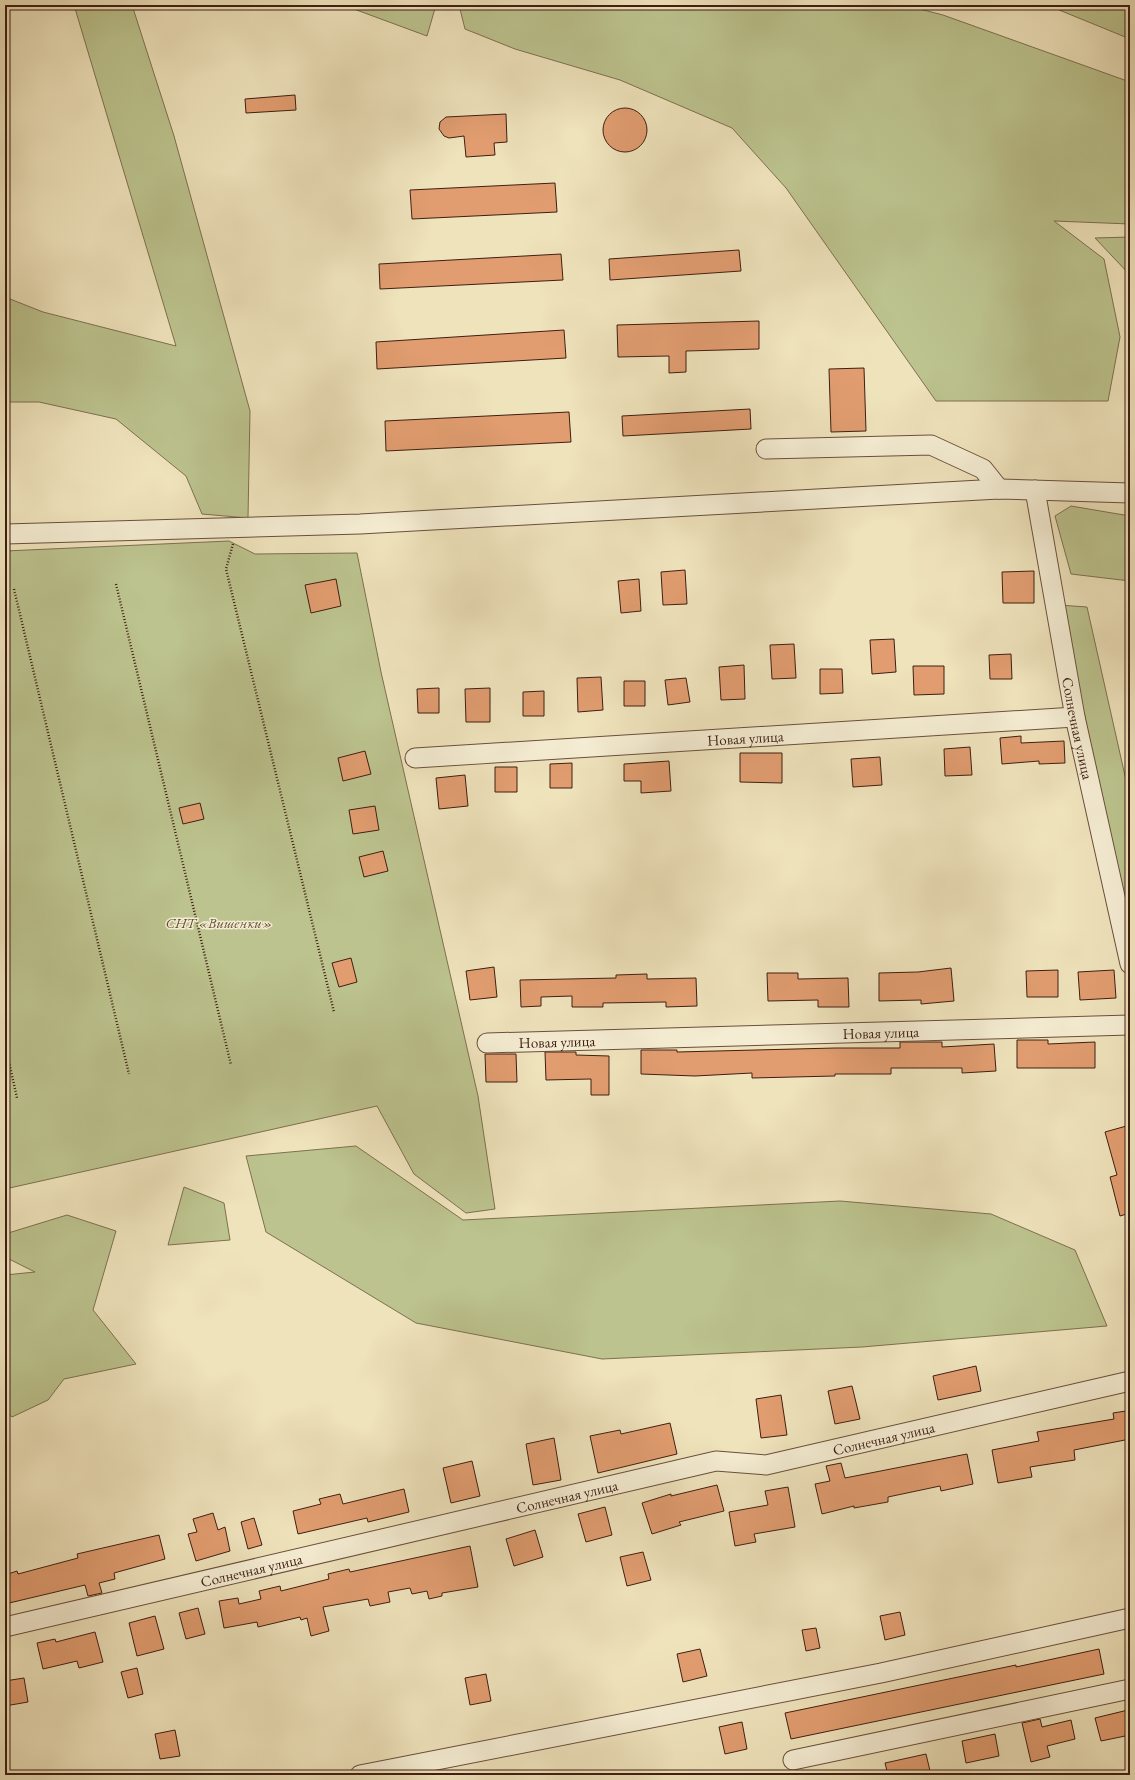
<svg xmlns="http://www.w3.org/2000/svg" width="1135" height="1780" viewBox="0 0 1135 1780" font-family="'EB Garamond',serif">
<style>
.green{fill:#bcc38e;stroke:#7e7050}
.building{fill:#e19d70;stroke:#3f1e12}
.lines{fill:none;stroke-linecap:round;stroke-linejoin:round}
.minor-casing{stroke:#6b4f3c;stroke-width:21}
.path{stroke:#3f1e12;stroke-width:2.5;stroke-dasharray:1 2;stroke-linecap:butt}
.minor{stroke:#f5edd3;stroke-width:19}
.labels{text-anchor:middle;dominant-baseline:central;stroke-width:3;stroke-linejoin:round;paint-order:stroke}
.street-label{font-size:15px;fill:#3f1e12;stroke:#f5edd3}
.park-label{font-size:15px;font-style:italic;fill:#645037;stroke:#f5edd3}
</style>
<rect width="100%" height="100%" fill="#efe3bc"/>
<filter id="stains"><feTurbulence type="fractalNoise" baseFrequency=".005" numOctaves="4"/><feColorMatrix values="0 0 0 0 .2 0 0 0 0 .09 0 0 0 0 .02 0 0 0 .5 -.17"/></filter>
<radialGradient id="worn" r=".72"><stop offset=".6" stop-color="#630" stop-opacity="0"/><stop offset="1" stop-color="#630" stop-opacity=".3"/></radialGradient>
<!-- green -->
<path class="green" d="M74,5H132L174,136L250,411L248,518L202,514L186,476L116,419L39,402H5V297L43,312L176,346Z
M343,5H436L427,36Z
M459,5H904L943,15L1130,82V224L1054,221L1104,259L1120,337L1108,401H936L786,188L732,128L620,80L515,49L465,29Z
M1047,5H1130V39Z
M1130,237V275L1095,238Z
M1071,506L1130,516V581L1071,574L1055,516Z
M229,541L255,554L357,553L381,672L478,1096L495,1209L466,1213L414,1174L377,1106L5,1189V551Z
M1059,605L1087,607L1130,798V925Z
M356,1146L463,1220L840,1201L991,1214L1075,1250L1107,1326L862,1347L602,1359L416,1323L266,1232L246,1156Z
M184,1187L224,1203L230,1240L168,1245Z
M67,1215L116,1231L93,1310L136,1364L64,1379L48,1400L12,1417L5,1411V1275L35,1272L5,1257V1234Z"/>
<!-- building -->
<path class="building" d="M295,95L296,110L246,113L245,99Z
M603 130a22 22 0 1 1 44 0a22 22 0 1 1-44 0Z
M506,114L507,142L494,143L495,155L466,157L464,136L449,138L444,136L439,129L440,122L446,117Z
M555,183L557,212L412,219L410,190Z
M739,250L741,271L610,280L609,259Z
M561,254L563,280L380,289L379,264Z
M759,321V349L686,351V372L669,373V356L618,357L617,325Z
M564,330L566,358L377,369L376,342Z
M864,368L866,431L831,432L829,369Z
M750,409L751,429L623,436L622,416Z
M569,412L571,442L386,451L385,421Z
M685,570L687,604L663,605L661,572Z
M1034,571V603H1003L1002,572Z
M336,579L341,606L311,613L305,585Z
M639,579L641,611L621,613L618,581Z
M894,639L896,672L872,674L870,640Z
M794,644L796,678L772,679L770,645Z
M1011,654L1012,679H990L989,655Z
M744,665L745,699L721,700L719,667Z
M913,666H944V694L914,695Z
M820,669H842L843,693L820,694Z
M601,677L603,710L578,712L577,678Z
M686,678L690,702L668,705L665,680Z
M624,681H645V706H624Z
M439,688V713H418L417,689Z
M490,688V722H466L465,689Z
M544,691V716H523V692Z
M1021,736V743L1064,741L1065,763L1039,764V761L1002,764L1000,738Z
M970,747L972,775L945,776L944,749Z
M365,751L371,774L343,781L338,758Z
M740,753H782V783L740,782Z
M880,757L882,785L853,787L851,759Z
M669,761L671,791L641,793V781H624V764Z
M572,763V788H550V764Z
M495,767H517V792H495Z
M465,775L468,806L439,809L436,778Z
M200,803L204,819L183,824L179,808Z
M375,806L379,830L353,834L349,810Z
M383,851L388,871L364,877L359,857Z
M351,958L357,982L339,987L332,963Z
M494,967L497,997L470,1000L466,971Z
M951,968L954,1001L921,1004V1000L879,1001V973L918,972Z
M1058,970V997H1027L1026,971Z
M1114,970L1116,998L1080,1000L1078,972Z
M767,973H798V979L848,978L849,1007H818V1000L768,1001Z
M647,974V979L696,978L697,1006L666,1007V1002L603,1003V1007H572V996L541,997V1006L521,1007L520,980L616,978V975Z
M1017,1040H1048V1044L1095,1042V1068H1017Z
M900,1042H942V1047L994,1044L996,1071L962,1073V1068H891V1074H835V1076L752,1078V1073L695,1076L641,1074V1050H677V1052L835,1048H900Z
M545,1052H576V1055L609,1056V1095H591V1079L546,1080Z
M485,1054H516L517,1082H486Z
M1130,1125V1213L1120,1216L1110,1177L1117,1175L1105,1132Z
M976,1366L981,1391L938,1400L933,1376Z
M852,1386L860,1419L835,1424L828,1391Z
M781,1395L787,1435L761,1438L756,1399Z
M1126,1411L1130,1439L1074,1450L1075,1460L1030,1467L1032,1477L998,1483L992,1450L1039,1441L1037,1432L1114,1419L1113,1413Z
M670,1423L677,1454L598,1473L590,1436L620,1430L621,1434Z
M554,1438L561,1480L533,1485L526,1444Z
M967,1454L973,1484L941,1491L940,1486L888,1497V1502L854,1508V1506L822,1514L815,1484L830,1481L826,1466L841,1463L845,1478Z
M472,1461L480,1496L451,1503L443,1468Z
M717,1485L724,1511L679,1522L681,1525L652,1534L642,1503L671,1494V1496Z
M788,1487L795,1527L754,1534L756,1542L735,1546L729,1512L768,1505L765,1491Z
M404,1489L409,1512L368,1522L367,1518L298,1534L293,1511L321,1504L319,1499L340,1494L343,1504Z
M605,1507L612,1535L586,1542L578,1514Z
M213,1513L218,1530L225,1527L230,1551L196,1561L188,1534L197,1532L193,1519Z
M254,1518L262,1545L248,1549L241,1522Z
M535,1530L543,1557L514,1566L506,1539Z
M159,1535L165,1559L114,1573L115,1579L99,1583L102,1593L88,1596L85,1585L5,1604V1575L17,1571L18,1574L78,1558L77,1554Z
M470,1546L478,1587L442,1593V1596L429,1599L427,1591L412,1594L410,1588L388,1592L390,1602L370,1606L368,1599L323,1607L329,1631L311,1636L307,1618L301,1620L300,1617L258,1627L257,1622L224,1628L219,1601L238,1598L239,1604L261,1599L259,1591L280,1586L281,1591L329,1579L328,1574L349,1569L350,1572Z
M643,1552L651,1580L627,1586L620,1557Z
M198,1608L205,1634L186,1639L179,1613Z
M900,1612L905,1635L885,1640L880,1616Z
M155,1616L164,1649L137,1656L129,1623Z
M816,1628L820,1648L806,1651L802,1630Z
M95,1632L103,1662L79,1668L77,1661L43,1669L37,1643L55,1639L56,1642Z
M700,1649L707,1676L683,1682L677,1654Z
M1099,1649L1104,1674L791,1739L785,1713L1016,1665V1667Z
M137,1668L143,1694L128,1698L121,1672Z
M486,1674L491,1701L470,1705L465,1678Z
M24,1678L28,1702L5,1706V1681Z
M1128,1710L1130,1720V1735L1101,1741L1095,1718Z
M1040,1719L1042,1727L1071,1720L1075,1739L1047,1746L1050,1757L1031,1762L1022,1723Z
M742,1722L747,1749L725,1754L719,1727Z
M175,1730L180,1756L160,1759L155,1734Z
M995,1734L999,1756L966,1763L962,1741Z
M926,1754L931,1775H888L885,1763Z"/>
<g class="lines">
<!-- minor casing -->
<g class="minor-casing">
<g id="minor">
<path d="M766,449L931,445L983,469L999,489"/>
<path id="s1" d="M1035,490L1075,717L1130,964"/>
<path d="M5,534L360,524L999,489L1130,493"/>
<path id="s2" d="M415,758L1075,717"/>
<path id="s3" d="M487,1043L1130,1025"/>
<path id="s4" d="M5,1627L716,1461L766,1465L1130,1381"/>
<path d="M793,1760L1130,1689"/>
<path d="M360,1775L881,1673L1130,1618"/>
</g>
</g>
<!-- path -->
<path class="path" d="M233,544L226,569L334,1012
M116,584L231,1065
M14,589L129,1074
M5,1044L17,1098"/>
<!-- minor -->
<use href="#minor" class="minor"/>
</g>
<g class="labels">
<!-- street labels -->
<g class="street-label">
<text stroke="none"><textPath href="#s1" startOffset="242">Солнечная улица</textPath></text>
<text stroke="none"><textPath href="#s2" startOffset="331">Новая улица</textPath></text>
<text stroke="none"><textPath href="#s3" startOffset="394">Новая улица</textPath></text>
<text stroke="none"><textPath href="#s3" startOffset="70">Новая улица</textPath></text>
<text stroke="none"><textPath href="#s4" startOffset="901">Солнечная улица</textPath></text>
<text stroke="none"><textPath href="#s4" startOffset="577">Солнечная улица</textPath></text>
<text stroke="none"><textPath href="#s4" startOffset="253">Солнечная улица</textPath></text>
</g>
<!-- park labels -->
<g class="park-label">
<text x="219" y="922">СНТ «Вишенки»</text>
</g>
</g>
<!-- margin -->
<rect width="1135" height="1780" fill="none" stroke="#efe3bc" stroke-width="20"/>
<rect x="6" y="6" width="1123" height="1768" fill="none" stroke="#3f1e12" stroke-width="2"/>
<rect x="10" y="10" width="1115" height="1760" fill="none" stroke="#3f1e12"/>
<rect width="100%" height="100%" filter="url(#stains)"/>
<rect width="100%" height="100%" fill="url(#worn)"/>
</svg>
